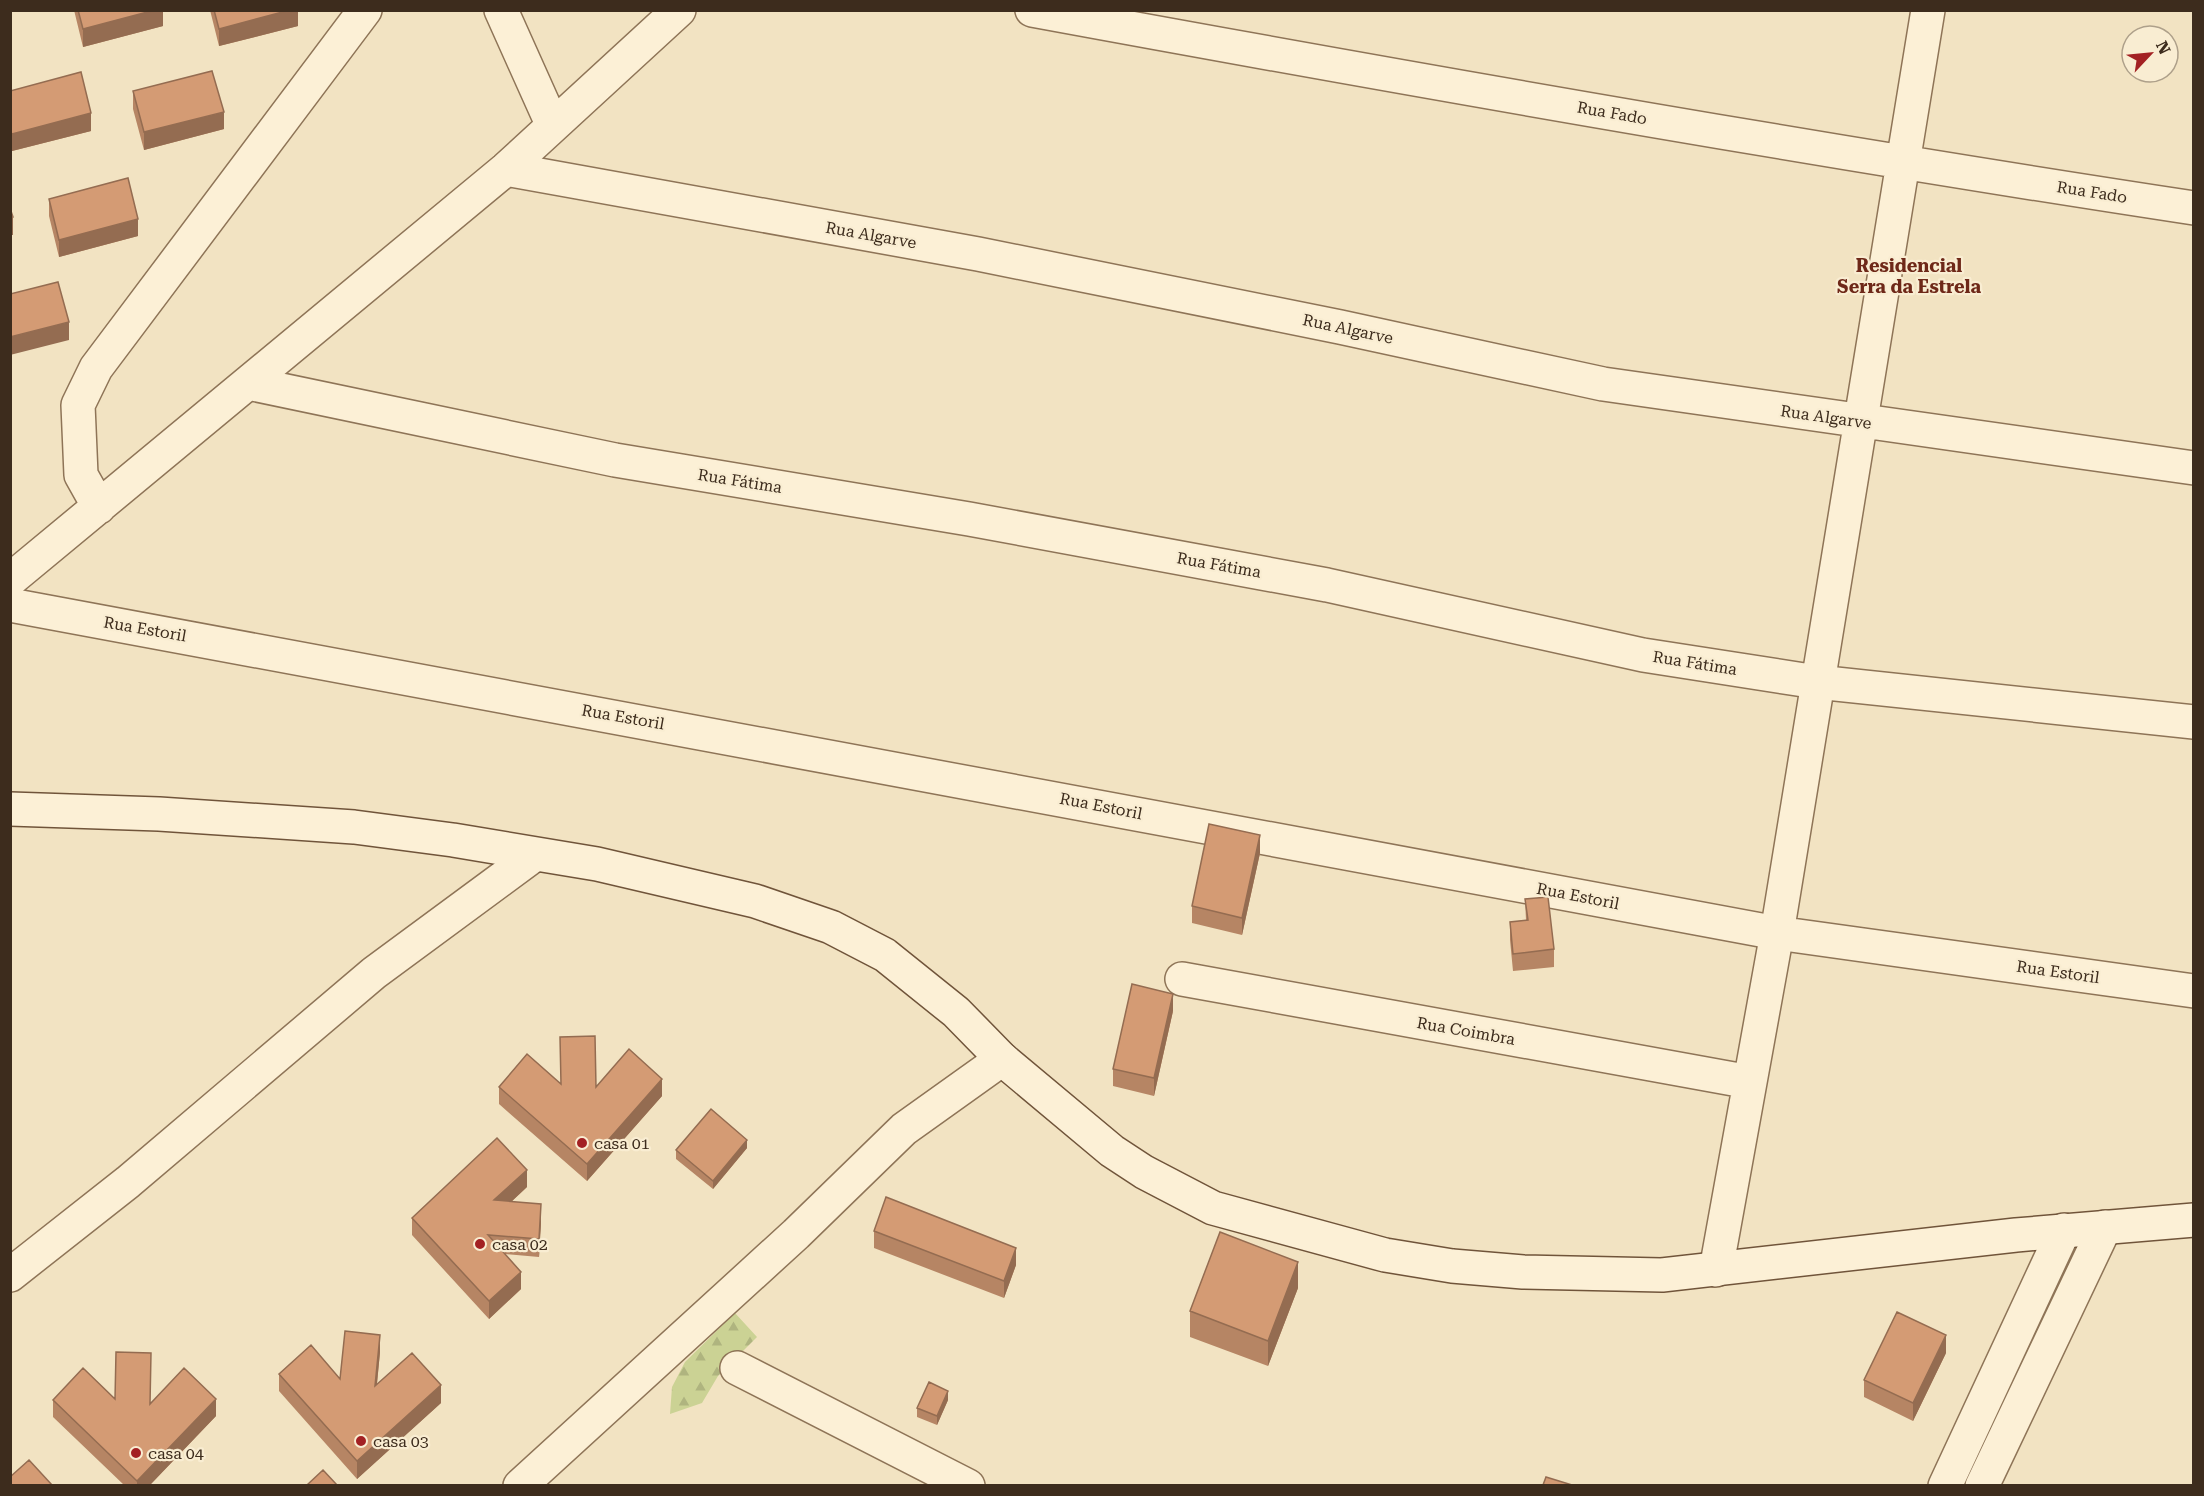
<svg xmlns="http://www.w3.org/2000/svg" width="2204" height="1496" viewBox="0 0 2204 1496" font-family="'Roboto Serif',serif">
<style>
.forest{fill:url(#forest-firs)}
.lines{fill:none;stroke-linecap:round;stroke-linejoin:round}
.minor-casing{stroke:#8e7457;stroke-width:36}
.secondary-casing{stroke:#70543a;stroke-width:36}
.minor{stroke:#fcf0d6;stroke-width:33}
.secondary{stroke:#fcf0d6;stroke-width:33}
.wall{fill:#b68564}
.shaded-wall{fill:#946c51}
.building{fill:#d49b74;stroke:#946c51;stroke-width:1.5}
.poi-dot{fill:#a32123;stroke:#f9edd2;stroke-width:2}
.labels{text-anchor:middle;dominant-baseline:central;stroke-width:4.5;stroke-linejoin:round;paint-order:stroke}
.street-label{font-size:16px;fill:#3d2c1d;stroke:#f9edd2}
.poi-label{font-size:16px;fill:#3d2c1d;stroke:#f9edd2;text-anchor:start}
.neighbourhood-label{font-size:18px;font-weight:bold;fill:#6e2818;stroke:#f9edd2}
</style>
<defs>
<pattern id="forest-firs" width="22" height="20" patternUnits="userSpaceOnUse" patternTransform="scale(1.5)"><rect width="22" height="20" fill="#cbd294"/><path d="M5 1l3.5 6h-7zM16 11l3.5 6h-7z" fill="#afb47f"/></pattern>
</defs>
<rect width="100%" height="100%" fill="#f2e3c2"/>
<!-- forest -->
<path class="forest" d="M735,1313L757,1337L718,1376L702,1403L670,1414L672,1387L685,1362Z"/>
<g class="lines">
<!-- minor casing -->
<g class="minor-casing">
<path id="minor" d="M501,10L553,126
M1032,10C1418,81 1805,149 2194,208
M506,169L978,254L1340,327L1603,384L2194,468
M248,383L615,460L969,519L1327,585L1643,655L1817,682L2194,722
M99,507L81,475L78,405L96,368L365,10
M10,580L506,169L679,10
M10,605L1777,933L2194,991
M1182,979L1750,1082
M1716,1270L1777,933L1928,10
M10,1275L128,1182L374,973L534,855
M737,1368L968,1486
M520,1486L796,1234L904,1129L1002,1059
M1945,1486L2064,1230
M1982,1486L2105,1227"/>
</g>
<!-- secondary casing -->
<g class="secondary-casing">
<path id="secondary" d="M10,809L159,814L354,827L453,840L597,864L755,901L831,927L885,955L956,1012L1002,1059L1112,1151L1144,1172L1213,1208L1385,1255L1452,1266L1523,1272L1662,1275L2016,1235L2194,1220"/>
</g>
<!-- minor -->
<use href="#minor" class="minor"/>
<!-- secondary -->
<use href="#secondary" class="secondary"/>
</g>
<!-- wall -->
<path class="wall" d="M74,10H163V26L83,47Z
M210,10H298V26L219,46Z
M10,91L91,131L12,151L10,147Z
M133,91L224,129L144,150L133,109Z
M49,199L138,236L59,257L49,216Z
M1260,853L1242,935L1192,923V906Z
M1525,899L1554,949V967L1513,971L1510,940V922L1526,920Z
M1173,1011L1154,1096L1113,1086V1069Z
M560,1084L596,1087L662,1096L587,1181L499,1104V1087Z
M747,1148L713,1189L676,1159V1150Z
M527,1187L511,1202L541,1221L539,1257L505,1254L521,1289L489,1319L412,1235V1218Z
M874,1231L1016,1265L1004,1298L874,1248Z
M1298,1288L1268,1366L1190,1337V1311Z
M380,1352L377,1384L441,1403L357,1479L279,1391V1374L340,1379Z
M1946,1353L1913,1421L1864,1397V1380Z
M53,1400L150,1404L216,1416L150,1485H124L53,1417Z
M948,1400L937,1425L917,1417V1408Z"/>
<!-- shaded-wall -->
<path class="shaded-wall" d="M155,10H163V26L83,47V29Z
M290,10H298V26L219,46V29Z
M224,112V129L144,150V132Z
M91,113V131L12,151V134Z
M13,217V235H10V218Z
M138,219V236L59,257V240Z
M69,322V340L10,355V337Z
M1260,835V853L1242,935V918Z
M1173,994V1011L1154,1096V1078Z
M662,1079V1096L587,1181V1164Z
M747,1140V1148L713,1189V1181Z
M527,1170V1187L494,1218V1200Z
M541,1204V1221L539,1257V1239Z
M1016,1248V1265L1004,1298V1281Z
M1298,1262V1288L1268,1366V1341Z
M521,1272V1289L489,1319V1301Z
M380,1335V1352L375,1403V1386Z
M1946,1335V1353L1913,1421V1403Z
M441,1385V1403L357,1479V1461Z
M948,1391V1400L937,1425V1416Z
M216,1399V1416L150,1485H137V1481Z"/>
<!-- building -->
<path class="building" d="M78,10H155L83,29Z
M214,10H290L219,29Z
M212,71L224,112L144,132L133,91Z
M81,72L91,113L12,134L10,130V91Z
M128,178L138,219L59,240L49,199Z
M10,208L13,217L10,218Z
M58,282L69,322L10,337V294Z
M1209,824L1260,835L1242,918L1192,906Z
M1548,897L1554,949L1513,954L1510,922L1528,920L1525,899Z
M1132,984L1173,994L1154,1078L1113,1069Z
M595,1036L596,1087L629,1049L662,1079L587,1164L499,1087L527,1054L561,1084L560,1037Z
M711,1109L747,1140L713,1181L676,1150Z
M497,1138L527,1170L494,1200L541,1204L539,1239L488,1235L521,1272L489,1301L412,1218Z
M886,1197L1016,1248L1004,1281L874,1231Z
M1220,1232L1298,1262L1268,1341L1190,1311Z
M1897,1312L1946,1335L1913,1403L1864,1380Z
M345,1331L380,1335L375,1386L412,1353L441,1385L357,1461L279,1374L311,1345L340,1379Z
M116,1352L151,1353L150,1404L184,1368L216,1399L137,1481L53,1400L83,1368L115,1399Z
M929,1382L948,1391L937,1416L917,1408Z
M29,1460L52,1485H10V1477Z
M323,1470L337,1485H307Z
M1546,1477L1572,1485H1543Z"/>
<!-- markers -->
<g class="poi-dot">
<circle cx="582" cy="1143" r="6"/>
<circle cx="480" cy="1244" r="6"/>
<circle cx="361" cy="1441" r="6"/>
<circle cx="136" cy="1453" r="6"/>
</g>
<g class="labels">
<!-- street labels -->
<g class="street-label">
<text transform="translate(1612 113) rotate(10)">Rua Fado</text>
<text transform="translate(2092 192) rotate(9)">Rua Fado</text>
<text transform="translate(871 235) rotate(10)">Rua Algarve</text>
<text transform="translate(1348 329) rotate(12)">Rua Algarve</text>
<text transform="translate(1826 417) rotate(8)">Rua Algarve</text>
<text transform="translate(740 481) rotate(9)">Rua Fátima</text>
<text transform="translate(1219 565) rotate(10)">Rua Fátima</text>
<text transform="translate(145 629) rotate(10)">Rua Estoril</text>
<text transform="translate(1695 663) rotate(9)">Rua Fátima</text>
<text transform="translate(623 717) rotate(10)">Rua Estoril</text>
<text transform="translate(1101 806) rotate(11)">Rua Estoril</text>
<text transform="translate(1578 896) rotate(11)">Rua Estoril</text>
<text transform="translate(2058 972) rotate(8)">Rua Estoril</text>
<text transform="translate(1466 1031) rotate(10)">Rua Coimbra</text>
</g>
<!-- poi labels -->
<g class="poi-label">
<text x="594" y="1143">casa 01</text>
<text x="492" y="1244">casa 02</text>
<text x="373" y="1441">casa 03</text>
<text x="148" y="1453">casa 04</text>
</g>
<!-- neighbourhood labels -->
<g class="neighbourhood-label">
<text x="1909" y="265">Residencial<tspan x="1909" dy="21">Serra da Estrela</tspan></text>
</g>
</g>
<!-- border -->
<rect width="2204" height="1496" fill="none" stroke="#3d2c1d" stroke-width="24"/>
<!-- north arrow -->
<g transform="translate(2150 54) rotate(64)"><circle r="28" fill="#f9edd2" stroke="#aea08a" stroke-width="1.5"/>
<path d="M0-4.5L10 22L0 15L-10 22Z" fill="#a32123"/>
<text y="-9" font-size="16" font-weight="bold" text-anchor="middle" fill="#3d2c1d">N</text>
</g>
</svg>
